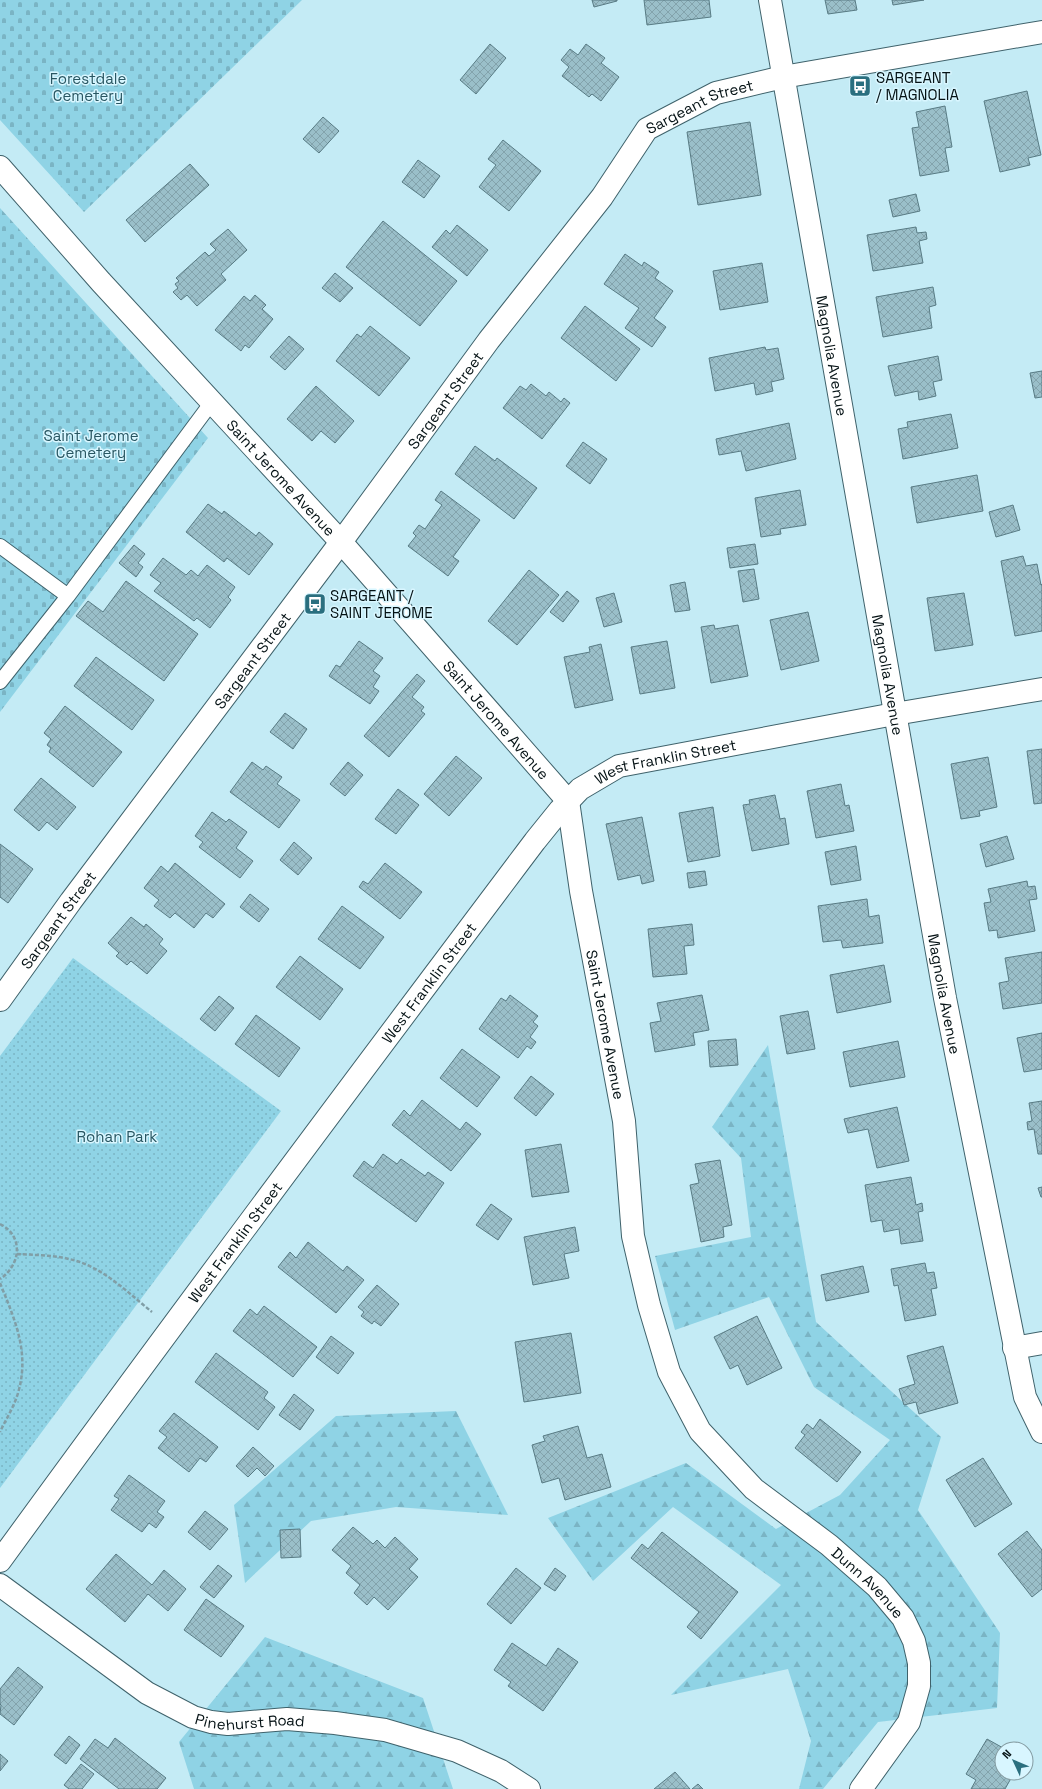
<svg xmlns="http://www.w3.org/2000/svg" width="1042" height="1789" viewBox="0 0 1042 1789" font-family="'Space Grotesk',sans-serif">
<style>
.forest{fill:url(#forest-firs)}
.cemetery{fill:url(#cemetery-stones)}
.park{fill:url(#park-dots)}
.building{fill:url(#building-cross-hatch);stroke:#587b84}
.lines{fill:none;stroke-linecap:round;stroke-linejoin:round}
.service-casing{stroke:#3f626b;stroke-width:16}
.minor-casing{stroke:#3f626b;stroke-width:24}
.tertiary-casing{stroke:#3f626b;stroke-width:24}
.path{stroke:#809ea6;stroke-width:2.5;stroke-dasharray:4 2;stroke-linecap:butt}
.service{stroke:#fff;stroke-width:14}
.minor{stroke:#fff;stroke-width:22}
.tertiary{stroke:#fff;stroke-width:22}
.labels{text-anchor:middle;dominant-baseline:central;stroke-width:3;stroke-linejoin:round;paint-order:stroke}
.poi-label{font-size:15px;fill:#051215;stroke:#d8f6ff;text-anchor:start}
.park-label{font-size:15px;fill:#285662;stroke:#d8f6ff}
.street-label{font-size:15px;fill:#051215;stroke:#d8f6ff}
</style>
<defs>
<pattern id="forest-firs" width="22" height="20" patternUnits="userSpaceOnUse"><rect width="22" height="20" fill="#8fd3e5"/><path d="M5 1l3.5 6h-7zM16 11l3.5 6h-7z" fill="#7ab4c4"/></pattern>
<pattern id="cemetery-stones" width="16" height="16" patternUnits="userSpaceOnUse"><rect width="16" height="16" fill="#8fd3e5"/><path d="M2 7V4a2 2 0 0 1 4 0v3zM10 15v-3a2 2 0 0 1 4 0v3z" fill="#7ab4c4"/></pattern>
<pattern id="park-dots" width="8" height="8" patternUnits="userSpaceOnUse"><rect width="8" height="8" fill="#8fd3e5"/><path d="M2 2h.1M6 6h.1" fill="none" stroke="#7ab4c4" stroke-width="1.8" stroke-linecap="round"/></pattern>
<pattern id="building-cross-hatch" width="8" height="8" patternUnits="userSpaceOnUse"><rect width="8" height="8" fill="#9abfc9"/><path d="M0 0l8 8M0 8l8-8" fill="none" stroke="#83a3ac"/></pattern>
</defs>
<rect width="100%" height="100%" fill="#c4ebf5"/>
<!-- forest -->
<path class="forest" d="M768,1045L816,1322L941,1437L918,1510L1000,1633L997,1708L878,1722L823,1789H799L811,1741L788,1669L671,1695L781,1585L673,1507L593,1581L548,1518L686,1463L776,1529L840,1495L890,1440L814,1387L769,1297L675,1330L655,1256L751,1237L741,1158L712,1127Z
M456,1411L508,1515L396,1507L311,1521L245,1583L234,1505L336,1416Z
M265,1637L423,1698L453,1789H194L179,1742Z"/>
<!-- cemetery -->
<path class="cemetery" d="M0,0H302L84,212L0,120Z
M0,208L208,438L0,712Z"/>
<!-- park -->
<path class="park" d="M73,958L281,1111L0,1488V1056Z"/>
<!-- building -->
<path class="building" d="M592,0H617V1L594,7Z
M644,0H709L711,17L647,25Z
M825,0H855L857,10L828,14Z
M892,0H924L893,5Z
M490,44L506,58L476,94L460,80Z
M586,44L605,58L601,63L619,77L601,101L592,94L589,97L562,76L569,67L561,60L570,49L578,55Z
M1027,91L1041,155L1028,158L1030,165L1000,172L984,101Z
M945,106L952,147L945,148L949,171L920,176L912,128L919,127L916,112Z
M323,117L339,131L319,153L303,139Z
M750,122L761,195L698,205L687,132Z
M503,140L541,171L509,211L479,187L496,165L488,159Z
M418,160L440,176L424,198L402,182Z
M190,164L209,185L145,242L126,220Z
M916,194L920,211L893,217L889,200Z
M383,221L457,281L420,326L346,267Z
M457,225L488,250L467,276L432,247L446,230L450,234Z
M916,227L917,233L926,232L927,239L919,241L923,263L873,271L867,235Z
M228,229L247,250L221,274L226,280L197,306L187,295L181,300L173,292L178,288L175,284L179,281L176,278L205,252L209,256L216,250L210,244Z
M625,254L642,266L644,262L659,272L655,278L673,291L654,318L666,327L652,347L625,328L639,308L604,284Z
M762,263L768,302L720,310L713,271Z
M335,273L353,288L340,302L322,288Z
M933,287L936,305L929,307L932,328L883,337L876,297Z
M255,295L266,305L262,309L273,319L249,348L245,345L241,351L215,330L244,296L250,301Z
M585,306L640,349L616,381L561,338Z
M370,326L410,358L379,396L336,361L357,334L361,337Z
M289,336L304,349L285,370L270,357Z
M765,347L766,350L778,348L784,379L771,382L773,391L756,395L754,383L715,391L709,358Z
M938,356L942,380L933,382L936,396L919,400L918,391L895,396L888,366Z
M1042,371V397L1035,398L1030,373Z
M531,384L546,396L549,392L561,402L564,398L570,403L542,439L503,408L520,386L526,390Z
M316,386L354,421L335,443L321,431L312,441L287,419Z
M951,414L958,448L903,459L898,429L908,427L907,422Z
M789,423L796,459L746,471L741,451L719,455L716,439Z
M583,442L607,459L590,484L566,466Z
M475,446L495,461L497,458L537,488L514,519L455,474Z
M977,475L983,511L917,523L911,487Z
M800,490L806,525L780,529L781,534L761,537L755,498Z
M441,491L480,520L453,557L459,561L448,576L408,546L416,536L413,533L419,525L425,529L442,505L435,500Z
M208,504L222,514L224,511L256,536L259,532L273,544L249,575L227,558L224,562L186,532Z
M1013,505L1020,530L996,537L989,512Z
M755,544L758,564L730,568L727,548Z
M134,545L145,554L138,563L143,567L136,577L119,563Z
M1023,556L1026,566L1037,564L1041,585L1042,584V631L1015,636L1001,561Z
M163,558L186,575L191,570L198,576L207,565L235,587L228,597L231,600L210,628L197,618L194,621L154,591L161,583L150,575Z
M754,569L759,599L743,602L738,571Z
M529,570L559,595L517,645L488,621Z
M126,581L198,634L164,681L76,616L88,601L103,612Z
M685,582L690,610L675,612L670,585Z
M567,591L579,601L563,622L550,612Z
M614,593L622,622L604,627L596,598Z
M964,593L973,645L935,651L927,598Z
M808,612L819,661L781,670L770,620Z
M714,625L715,629L738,625L748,676L711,683L701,627Z
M359,641L383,658L373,671L380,676L373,687L379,691L370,704L329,676L336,665L340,667Z
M667,641L675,688L640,694L631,647Z
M601,644L613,700L575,708L564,657L590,652L589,647Z
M96,657L154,700L132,730L74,686Z
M417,674L425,681L412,697L424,707L421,711L425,714L389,757L364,736Z
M65,706L122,752L93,787L49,752L51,748L47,745L51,739L44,733Z
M285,713L307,729L293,749L270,732Z
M1042,749V803L1034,804L1027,751Z
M456,756L482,778L449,816L424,794Z
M988,757L997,807L979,811L980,816L961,819L951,764Z
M252,762L263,770L266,766L282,777L277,784L300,800L279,828L230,792Z
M348,762L363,775L345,796L330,784Z
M41,778L76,807L57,830L47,822L39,831L14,810Z
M841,784L845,806L849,805L854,831L816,838L807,791Z
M398,789L419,805L396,834L375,819Z
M775,795L780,819L785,818L789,844L752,851L743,805L750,804L749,800Z
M713,807L720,856L688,862L679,813Z
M212,812L226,822L229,819L247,832L236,848L253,861L240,878L199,847L203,842L195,836Z
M642,817L654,881L642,884L640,875L618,880L606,824Z
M1007,836L1014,859L986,867L980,844Z
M294,842L312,858L298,875L280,860Z
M0,844L33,869L8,903L0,897Z
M856,846L861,880L831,885L825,852Z
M175,863L225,904L213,918L206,913L194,928L175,913L170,918L154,906L159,900L144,888L161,866L168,872Z
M385,863L422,892L400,919L359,887L363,881L368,884Z
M705,871L707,885L689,888L687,873Z
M1027,881L1028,887L1035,886L1037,899L1029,900L1035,931L998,938L997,930L989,931L984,903L991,902L988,889Z
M250,894L269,909L259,922L240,907Z
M867,899L869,917L879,915L883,943L843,948L841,940L823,942L818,906Z
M342,906L384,937L360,969L318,939Z
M131,917L144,927L146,924L163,939L159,944L167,951L147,974L131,961L127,965L116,956L119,953L108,943Z
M692,924L694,945L684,946L687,974L653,977L648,929Z
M1042,952V1003L1003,1009L999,983L1009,981L1005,958Z
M300,956L343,989L320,1020L276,987Z
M884,965L891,1002L837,1013L830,975Z
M510,995L538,1016L533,1022L538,1026L530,1037L536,1042L531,1049L527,1046L518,1058L479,1029L501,998L506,1001Z
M702,995L709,1030L693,1033L695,1045L655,1052L650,1023L661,1021L657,1003Z
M219,996L234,1008L215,1031L200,1019Z
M808,1011L815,1049L787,1054L780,1016Z
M256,1015L300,1048L279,1077L235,1044Z
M1042,1033V1069L1024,1072L1017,1038Z
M736,1039L738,1065L710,1067L708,1041Z
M898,1041L905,1077L850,1087L843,1052Z
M462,1049L500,1077L477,1107L440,1078Z
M531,1076L554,1094L536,1116L514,1098Z
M422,1100L460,1130L466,1122L481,1134L451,1171L392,1125L404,1110L410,1116Z
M1042,1101V1154H1038L1034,1129L1028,1130L1027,1122L1032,1121L1029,1103Z
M897,1107L909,1161L877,1168L868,1129L848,1133L844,1119Z
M561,1144L569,1192L532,1197L525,1150Z
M383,1154L397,1164L401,1159L425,1176L428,1172L444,1183L416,1222L353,1176L364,1161L373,1168Z
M720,1160L732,1225L723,1227L724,1237L701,1242L690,1185L699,1183L695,1164Z
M911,1177L916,1205L922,1203L923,1211L918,1212L923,1241L901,1244L899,1229L884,1232L882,1220L871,1222L865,1185Z
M1042,1187V1197H1041L1038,1188Z
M491,1204L512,1219L498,1240L476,1225Z
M575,1227L579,1251L564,1254L569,1278L533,1285L524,1237Z
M308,1242L343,1271L347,1266L364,1280L336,1313L278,1267L290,1252L296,1258Z
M925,1263L927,1273L934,1272L937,1288L931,1289L936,1315L905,1321L898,1285L894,1286L891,1269Z
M863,1266L869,1292L826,1301L821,1275Z
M377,1285L399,1304L381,1326L374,1321L372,1324L361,1316L364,1312L358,1307Z
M264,1306L317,1347L293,1377L233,1331L250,1309L257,1315Z
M757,1316L782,1368L747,1385L738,1365L730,1369L714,1337Z
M571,1333L581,1393L524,1402L515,1342Z
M331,1336L354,1353L338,1374L316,1357Z
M943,1346L958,1403L919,1414L916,1402L904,1405L899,1389L915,1384L907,1356Z
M216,1353L268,1392L264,1398L275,1407L258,1430L195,1382Z
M294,1394L314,1410L300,1430L279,1415Z
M174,1413L218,1447L206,1462L200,1458L189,1472L158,1448L167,1437L159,1431Z
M820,1419L861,1452L837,1482L795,1448L805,1435L801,1432L807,1424L813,1429Z
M578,1426L587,1458L602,1454L611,1487L565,1500L559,1478L542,1483L532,1445L545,1441L543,1436Z
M253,1447L274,1466L265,1476L257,1468L248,1477L236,1466Z
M983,1458L1012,1504L975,1527L946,1480Z
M129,1475L165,1501L157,1512L164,1517L156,1528L149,1523L142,1532L111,1510L119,1499L114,1496Z
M205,1511L228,1529L210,1550L188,1532Z
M353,1527L373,1544L377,1540L385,1548L395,1537L418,1559L409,1569L418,1577L388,1610L374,1597L367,1605L354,1593L360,1585L346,1573L351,1566L332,1550Z
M300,1529L301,1557L281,1558L280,1530Z
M1027,1531L1042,1550V1589L1032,1597L998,1554Z
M662,1532L738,1592L701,1639L687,1627L699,1612L631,1558L642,1544L648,1549Z
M116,1554L152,1585L164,1570L186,1589L168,1611L148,1594L125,1622L86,1589Z
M218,1565L232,1576L214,1598L200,1587Z
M516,1568L541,1588L511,1624L487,1604Z
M555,1568L566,1576L555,1591L544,1584Z
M206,1599L244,1626L221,1657L184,1630Z
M512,1643L546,1666L558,1648L578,1662L543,1711L508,1686L511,1682L494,1670Z
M18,1667L43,1687L14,1725L0,1714L1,1705L0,1704V1689Z
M69,1736L80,1745L66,1764L54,1755Z
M115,1738L166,1778L157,1789H119L80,1759L95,1739L108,1748Z
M987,1739L1005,1749H1002V1773H1014L1005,1789H971L976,1780L966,1774Z
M0,1754L8,1761L0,1771Z
M81,1764L94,1774L82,1789H69L64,1785Z
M675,1772L690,1789H654Z
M698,1784L703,1789H692Z"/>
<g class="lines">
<!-- service casing -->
<g class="service-casing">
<path id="service" d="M0,546L68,596
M0,682L68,596L212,402"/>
</g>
<!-- minor casing -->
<g class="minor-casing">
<g id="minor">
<path id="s1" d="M770,0L945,998L1025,1397L1042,1432"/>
<path id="s2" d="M0,167L101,282L341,542L568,801L581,891L624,1121L633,1236L649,1305L669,1372L700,1431L754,1489L829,1545L877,1587L903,1618L914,1641L919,1663V1686L909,1722L861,1789"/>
<path d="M1014,1348L1042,1343"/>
<path id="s3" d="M0,1585L147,1693L193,1717L211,1722L228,1724L287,1719L335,1723L385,1730L457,1751L501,1771L529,1789"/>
</g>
</g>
<!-- tertiary casing -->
<g class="tertiary-casing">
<g id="tertiary">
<path id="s4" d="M0,1000L71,901L341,542L489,340L602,197L647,129L716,93L783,77L1042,32"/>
<path id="s5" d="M0,1561C176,1319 355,1080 535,841L560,810L580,789L619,766L889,715L1042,689"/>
</g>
</g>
<!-- path -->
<path class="path" d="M0,1224C24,1236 21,1265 0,1279
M17,1254C34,1255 52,1255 69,1259C102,1266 127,1292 152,1312
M0,1283C15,1320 30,1353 18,1393C14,1407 6,1419 0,1432"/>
<!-- service -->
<use href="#service" class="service"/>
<!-- minor -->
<use href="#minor" class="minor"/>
<!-- tertiary -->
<use href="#tertiary" class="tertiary"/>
</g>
<!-- icons -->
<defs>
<g id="bus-square" transform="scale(1.15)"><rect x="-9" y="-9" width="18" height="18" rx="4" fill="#2a6f7f" stroke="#d8f6ff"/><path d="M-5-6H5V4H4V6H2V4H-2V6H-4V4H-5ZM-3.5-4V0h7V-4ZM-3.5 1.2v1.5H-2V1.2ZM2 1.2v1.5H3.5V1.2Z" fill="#fff"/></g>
</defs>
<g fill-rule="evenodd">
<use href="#bus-square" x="860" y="86"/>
<use href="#bus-square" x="315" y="604"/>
</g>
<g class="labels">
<!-- poi labels -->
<g class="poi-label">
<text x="876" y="77">SARGEANT<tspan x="876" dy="17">/ MAGNOLIA</tspan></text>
<text x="330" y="595">SARGEANT /<tspan x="330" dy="17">SAINT JEROME</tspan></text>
</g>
<!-- park labels -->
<g class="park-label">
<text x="88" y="78">Forestdale<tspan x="88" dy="17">Cemetery</tspan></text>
<text x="91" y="435">Saint Jerome<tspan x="91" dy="17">Cemetery</tspan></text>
<text x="117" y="1136">Rohan Park</text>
</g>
<!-- street labels -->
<g class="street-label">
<text stroke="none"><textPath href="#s4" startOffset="1143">Sargeant Street</textPath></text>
<text stroke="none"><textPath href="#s1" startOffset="361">Magnolia Avenue</textPath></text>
<text stroke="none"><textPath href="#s4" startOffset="747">Sargeant Street</textPath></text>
<text stroke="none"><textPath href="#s2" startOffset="419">Saint Jerome Avenue</textPath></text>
<text stroke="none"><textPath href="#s4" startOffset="423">Sargeant Street</textPath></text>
<text stroke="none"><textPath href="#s1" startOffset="685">Magnolia Avenue</textPath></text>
<text stroke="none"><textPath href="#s2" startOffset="743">Saint Jerome Avenue</textPath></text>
<text stroke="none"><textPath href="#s5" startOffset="1057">West Franklin Street</textPath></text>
<text stroke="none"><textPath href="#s4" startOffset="99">Sargeant Street</textPath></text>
<text stroke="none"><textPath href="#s5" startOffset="720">West Franklin Street</textPath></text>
<text stroke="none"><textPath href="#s1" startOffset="1009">Magnolia Avenue</textPath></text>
<text stroke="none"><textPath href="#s2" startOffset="1078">Saint Jerome Avenue</textPath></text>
<text stroke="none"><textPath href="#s5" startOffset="396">West Franklin Street</textPath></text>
<text stroke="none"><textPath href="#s2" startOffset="1726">Dunn Avenue</textPath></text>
<text stroke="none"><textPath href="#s3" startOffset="292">Pinehurst Road</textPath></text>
</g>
</g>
<!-- north arrow -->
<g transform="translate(1014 1761) rotate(314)"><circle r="19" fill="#d8f6ff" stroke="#849ba1"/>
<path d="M0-3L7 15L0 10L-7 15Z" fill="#2a6f7f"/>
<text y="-6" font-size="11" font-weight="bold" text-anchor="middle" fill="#051215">N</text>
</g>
</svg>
